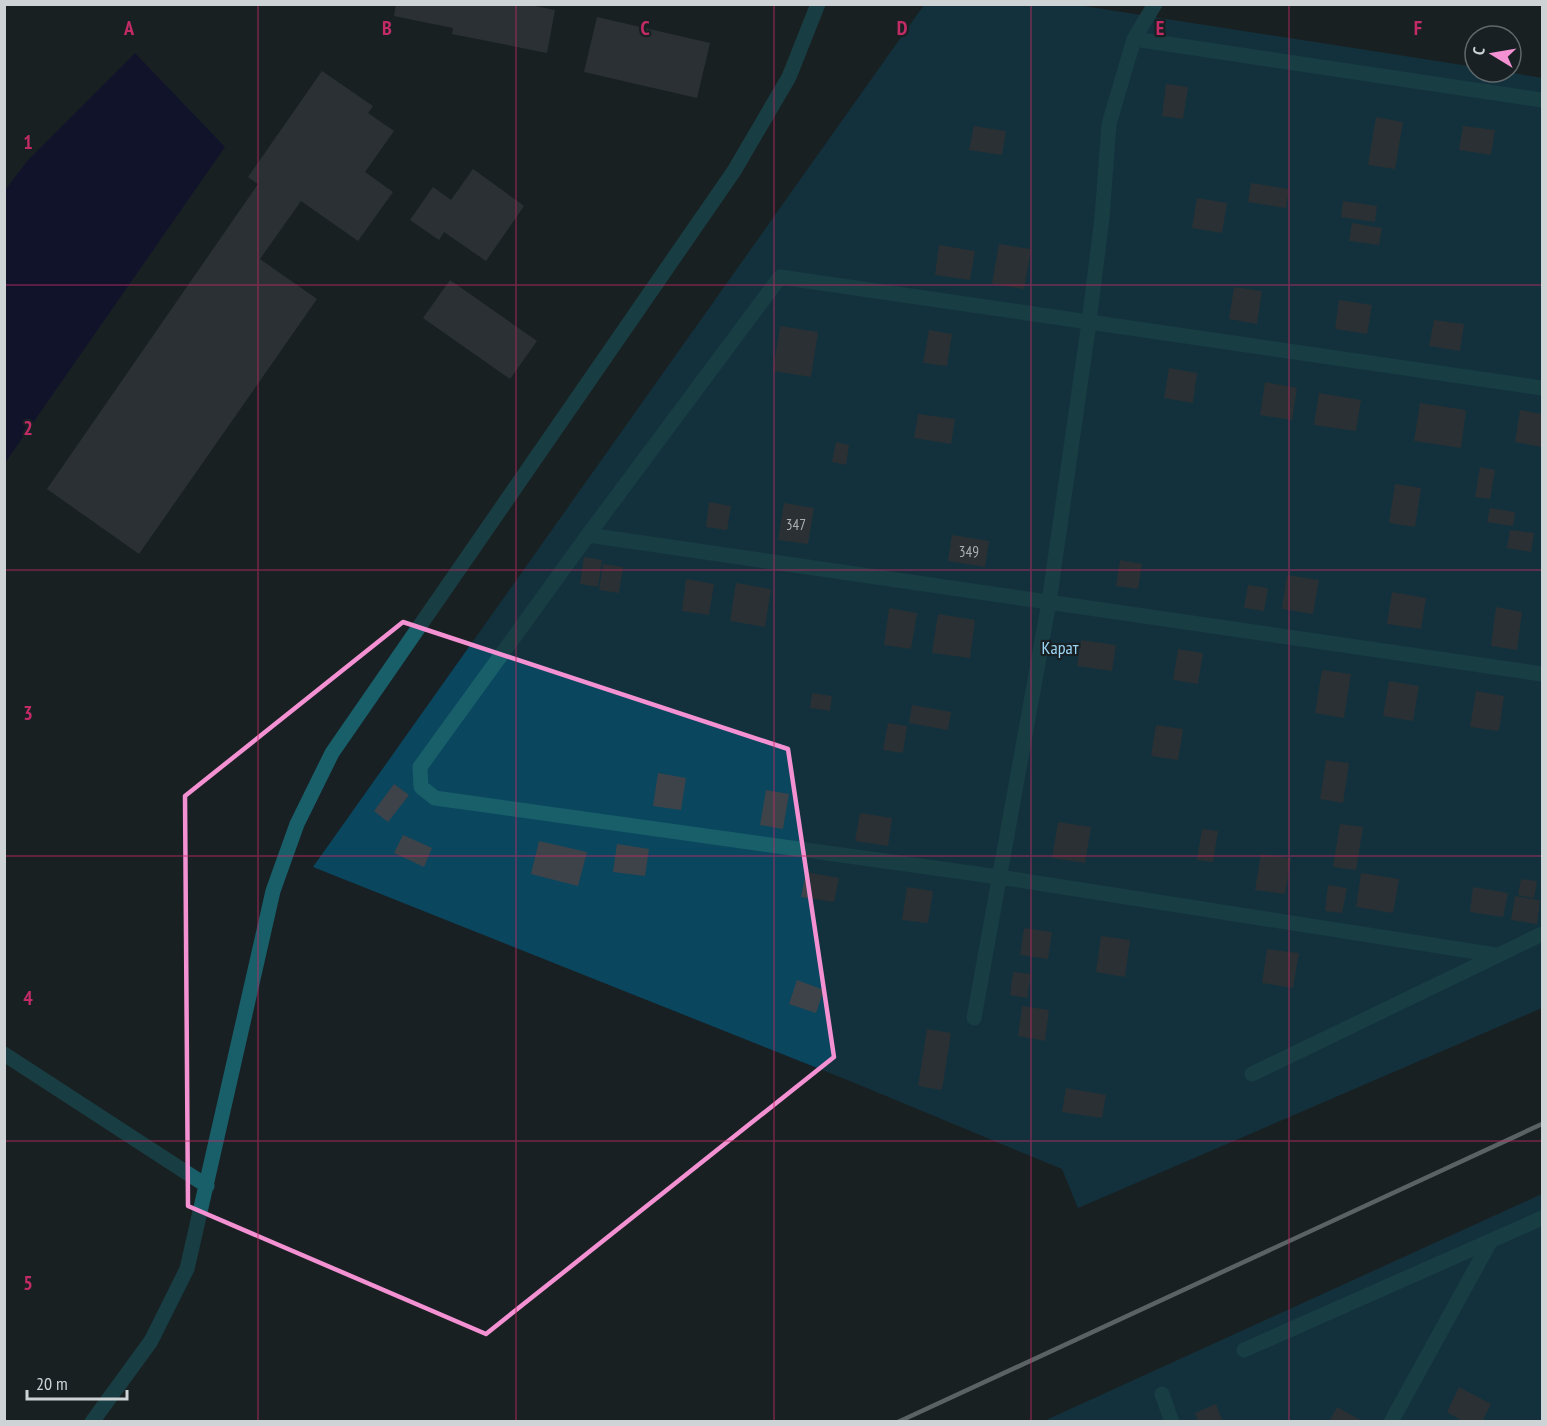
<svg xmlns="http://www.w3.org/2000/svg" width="1547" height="1426" viewBox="0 0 1547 1426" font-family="'PT Sans Narrow',sans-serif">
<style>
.green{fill:#0a465e}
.water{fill:#080436}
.building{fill:#3e4349}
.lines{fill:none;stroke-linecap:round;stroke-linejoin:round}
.service{stroke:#185f6a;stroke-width:15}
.rail{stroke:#acb2b4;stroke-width:4.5}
.marked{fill:none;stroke:#f491d3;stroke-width:4.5;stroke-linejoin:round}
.grid{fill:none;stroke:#c32b67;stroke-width:1.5;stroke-opacity:0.55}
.labels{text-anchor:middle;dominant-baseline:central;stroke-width:4.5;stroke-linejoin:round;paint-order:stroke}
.number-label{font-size:15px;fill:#aaafb2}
.park-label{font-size:18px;fill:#9ad5f4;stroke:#192023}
.grid-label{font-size:20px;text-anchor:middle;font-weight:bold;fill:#c32b67;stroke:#192023;stroke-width:4.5;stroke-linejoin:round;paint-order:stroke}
</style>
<rect width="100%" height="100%" fill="#192023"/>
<!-- green -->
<path class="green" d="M924,5H1077L1475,67V72H1507L1542,78V1008L1078,1208L1062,1169L850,1081L313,867Z
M1542,1194V1421H1044Z"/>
<!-- water -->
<path class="water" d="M135,53L225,147L5,463V190L28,160Z"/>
<!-- building -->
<path class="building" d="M396,4H525L555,10L547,53L452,34L453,28L394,16Z
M597,17L710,43L697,98L584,72Z
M322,71L373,106L368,113L394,131L365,172L393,192L358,241L301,201L260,259L317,299L139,554L47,489L258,184L248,177Z
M1166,84L1188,87L1183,119L1162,116Z
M1376,117L1403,122L1395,169L1368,165Z
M974,126L1006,131L1002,155L969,150Z
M1463,126L1495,130L1491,155L1459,150Z
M473,169L524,206L486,261L444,232L439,240L410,220L433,187L451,200Z
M1251,183L1289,189L1286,208L1248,202Z
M1197,198L1227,203L1222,233L1192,228Z
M1343,201L1377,206L1375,222L1341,217Z
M1352,223L1382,228L1379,245L1349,241Z
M999,244L1031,249L1024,289L992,284Z
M939,245L975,251L970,280L935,275Z
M450,280L537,341L510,379L423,318Z
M1234,287L1262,291L1257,324L1229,319Z
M1339,300L1372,305L1367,334L1335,329Z
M1434,320L1464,324L1460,351L1429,346Z
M780,326L818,332L811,377L773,371Z
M929,330L952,334L947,366L923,363Z
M1169,368L1197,373L1193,403L1164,398Z
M1265,382L1297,388L1292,420L1260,415Z
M1319,393L1361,400L1356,431L1314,425Z
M1420,403L1466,410L1461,448L1414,441Z
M1520,410L1542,414V447L1515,442Z
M918,414L955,419L951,444L914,438Z
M836,442L849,445L846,465L832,462Z
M1480,467L1495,470L1490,499L1475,497Z
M1395,484L1421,488L1415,527L1389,523Z
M709,502L731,506L727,530L706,527Z
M784,503L814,508L808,544L778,540Z
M1490,508L1515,512L1513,526L1487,522Z
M1510,530L1534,533L1531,552L1507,548Z
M952,535L989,541L985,567L948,561Z
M584,557L602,560L598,587L580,584Z
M1120,560L1142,564L1138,589L1116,586Z
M603,564L623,567L619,593L599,590Z
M1287,575L1319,580L1313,614L1282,609Z
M686,579L714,584L709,615L682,611Z
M736,583L771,589L765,627L730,621Z
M1248,585L1268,588L1264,611L1244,608Z
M1392,592L1426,598L1421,629L1387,624Z
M1496,607L1522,612L1517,650L1491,646Z
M889,608L917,613L911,649L884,645Z
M938,614L975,620L970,658L932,653Z
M1081,640L1116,645L1112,671L1077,666Z
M1178,649L1203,653L1198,684L1173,680Z
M1322,670L1351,674L1344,718L1315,713Z
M1389,681L1419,686L1413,721L1383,716Z
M1476,691L1504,696L1499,731L1470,727Z
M812,693L832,696L830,711L810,708Z
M912,705L951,712L948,730L909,723Z
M888,723L907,726L903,753L883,750Z
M1156,725L1183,729L1178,760L1151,756Z
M1326,760L1349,763L1343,803L1320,799Z
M658,773L686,778L681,810L653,806Z
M394,784L409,795L388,822L374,811Z
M766,790L789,794L783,829L760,825Z
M860,813L892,818L888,846L855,841Z
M1058,822L1091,827L1085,863L1052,858Z
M1340,824L1363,827L1356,870L1333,867Z
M1202,829L1218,831L1213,862L1197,860Z
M403,835L432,848L424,867L394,853Z
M539,841L587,852L578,886L531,874Z
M617,844L649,849L645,876L613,872Z
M1261,854L1291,858L1285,894L1255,890Z
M806,872L839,878L834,902L801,897Z
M1361,873L1399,879L1393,913L1356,907Z
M1521,879L1537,881L1534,898L1518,895Z
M1328,885L1347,888L1342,913L1325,911Z
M907,887L933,891L928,923L902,920Z
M1473,887L1508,893L1503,917L1470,912Z
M1515,896L1540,900L1537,924L1511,920Z
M1024,928L1052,932L1048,959L1020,955Z
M1101,936L1130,940L1125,977L1096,972Z
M1267,949L1299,953L1293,988L1262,983Z
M1013,972L1031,974L1027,998L1010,995Z
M797,980L824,990L816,1013L789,1004Z
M1022,1006L1049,1010L1045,1041L1018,1036Z
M927,1029L951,1033L942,1090L918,1086Z
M1066,1088L1106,1095L1102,1118L1062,1112Z
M1459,1387L1491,1404L1482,1422H1464L1447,1412Z
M1216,1404L1223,1422H1198L1195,1413Z
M1337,1407L1364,1422H1329Z"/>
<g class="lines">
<!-- service -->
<path class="service" d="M1134,39L1542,100
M588,535L1542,674
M1496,955L999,877L435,798L421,787L420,767L588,535L780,277L1542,388
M974,1018L1049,602L1089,322L1102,218L1109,124L1134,39L1155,4
M4,1054L207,1186
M1252,1074L1542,934
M1244,1350L1542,1218
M1162,1394L1172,1422
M92,1422L151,1341L187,1269L273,891L297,824L332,753L734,171L789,77L818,4
M1391,1422L1490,1242"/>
<!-- rail -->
<path class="rail" d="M898,1422L1542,1124"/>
</g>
<!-- marked area -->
<path d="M0 0H1547V1426H0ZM403,622L788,749L834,1057L486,1334L188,1206L185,796Z" fill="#192023" fill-opacity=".55" fill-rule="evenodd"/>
<path class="marked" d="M403,622L788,749L834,1057L486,1334L188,1206L185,796Z"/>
<!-- grid -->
<path class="grid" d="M258,4V1422M516,4V1422M774,4V1422M1031,4V1422M1289,4V1422M4,285H1542M4,570H1542M4,856H1542M4,1141H1542"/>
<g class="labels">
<!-- number labels -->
<g class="number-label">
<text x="796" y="524">347</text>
<text x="969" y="551">349</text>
</g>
<!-- park labels -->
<g class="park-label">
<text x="1060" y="647">Карат</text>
</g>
</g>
<g class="grid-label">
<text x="129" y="35">A</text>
<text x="387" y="35">B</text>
<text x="645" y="35">C</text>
<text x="902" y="35">D</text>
<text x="1160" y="35">E</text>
<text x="1418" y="35">F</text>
<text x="28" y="149">1</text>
<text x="28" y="435">2</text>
<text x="28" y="720">3</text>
<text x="28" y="1005">4</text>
<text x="28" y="1290">5</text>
</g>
<!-- border -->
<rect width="1547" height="1426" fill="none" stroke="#ced3d5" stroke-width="12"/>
<!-- north arrow -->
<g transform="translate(1493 54) rotate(281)"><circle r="28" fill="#192023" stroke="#61686a" stroke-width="1.5"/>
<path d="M0-4.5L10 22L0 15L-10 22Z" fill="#f491d3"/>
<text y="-9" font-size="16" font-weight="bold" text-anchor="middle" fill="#ced3d5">С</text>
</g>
<!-- scale -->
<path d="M27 1390v9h100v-9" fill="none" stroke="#ced3d5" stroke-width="3"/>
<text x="36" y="1390" font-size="18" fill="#ced3d5" stroke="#192023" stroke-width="4.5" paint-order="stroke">20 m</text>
</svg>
